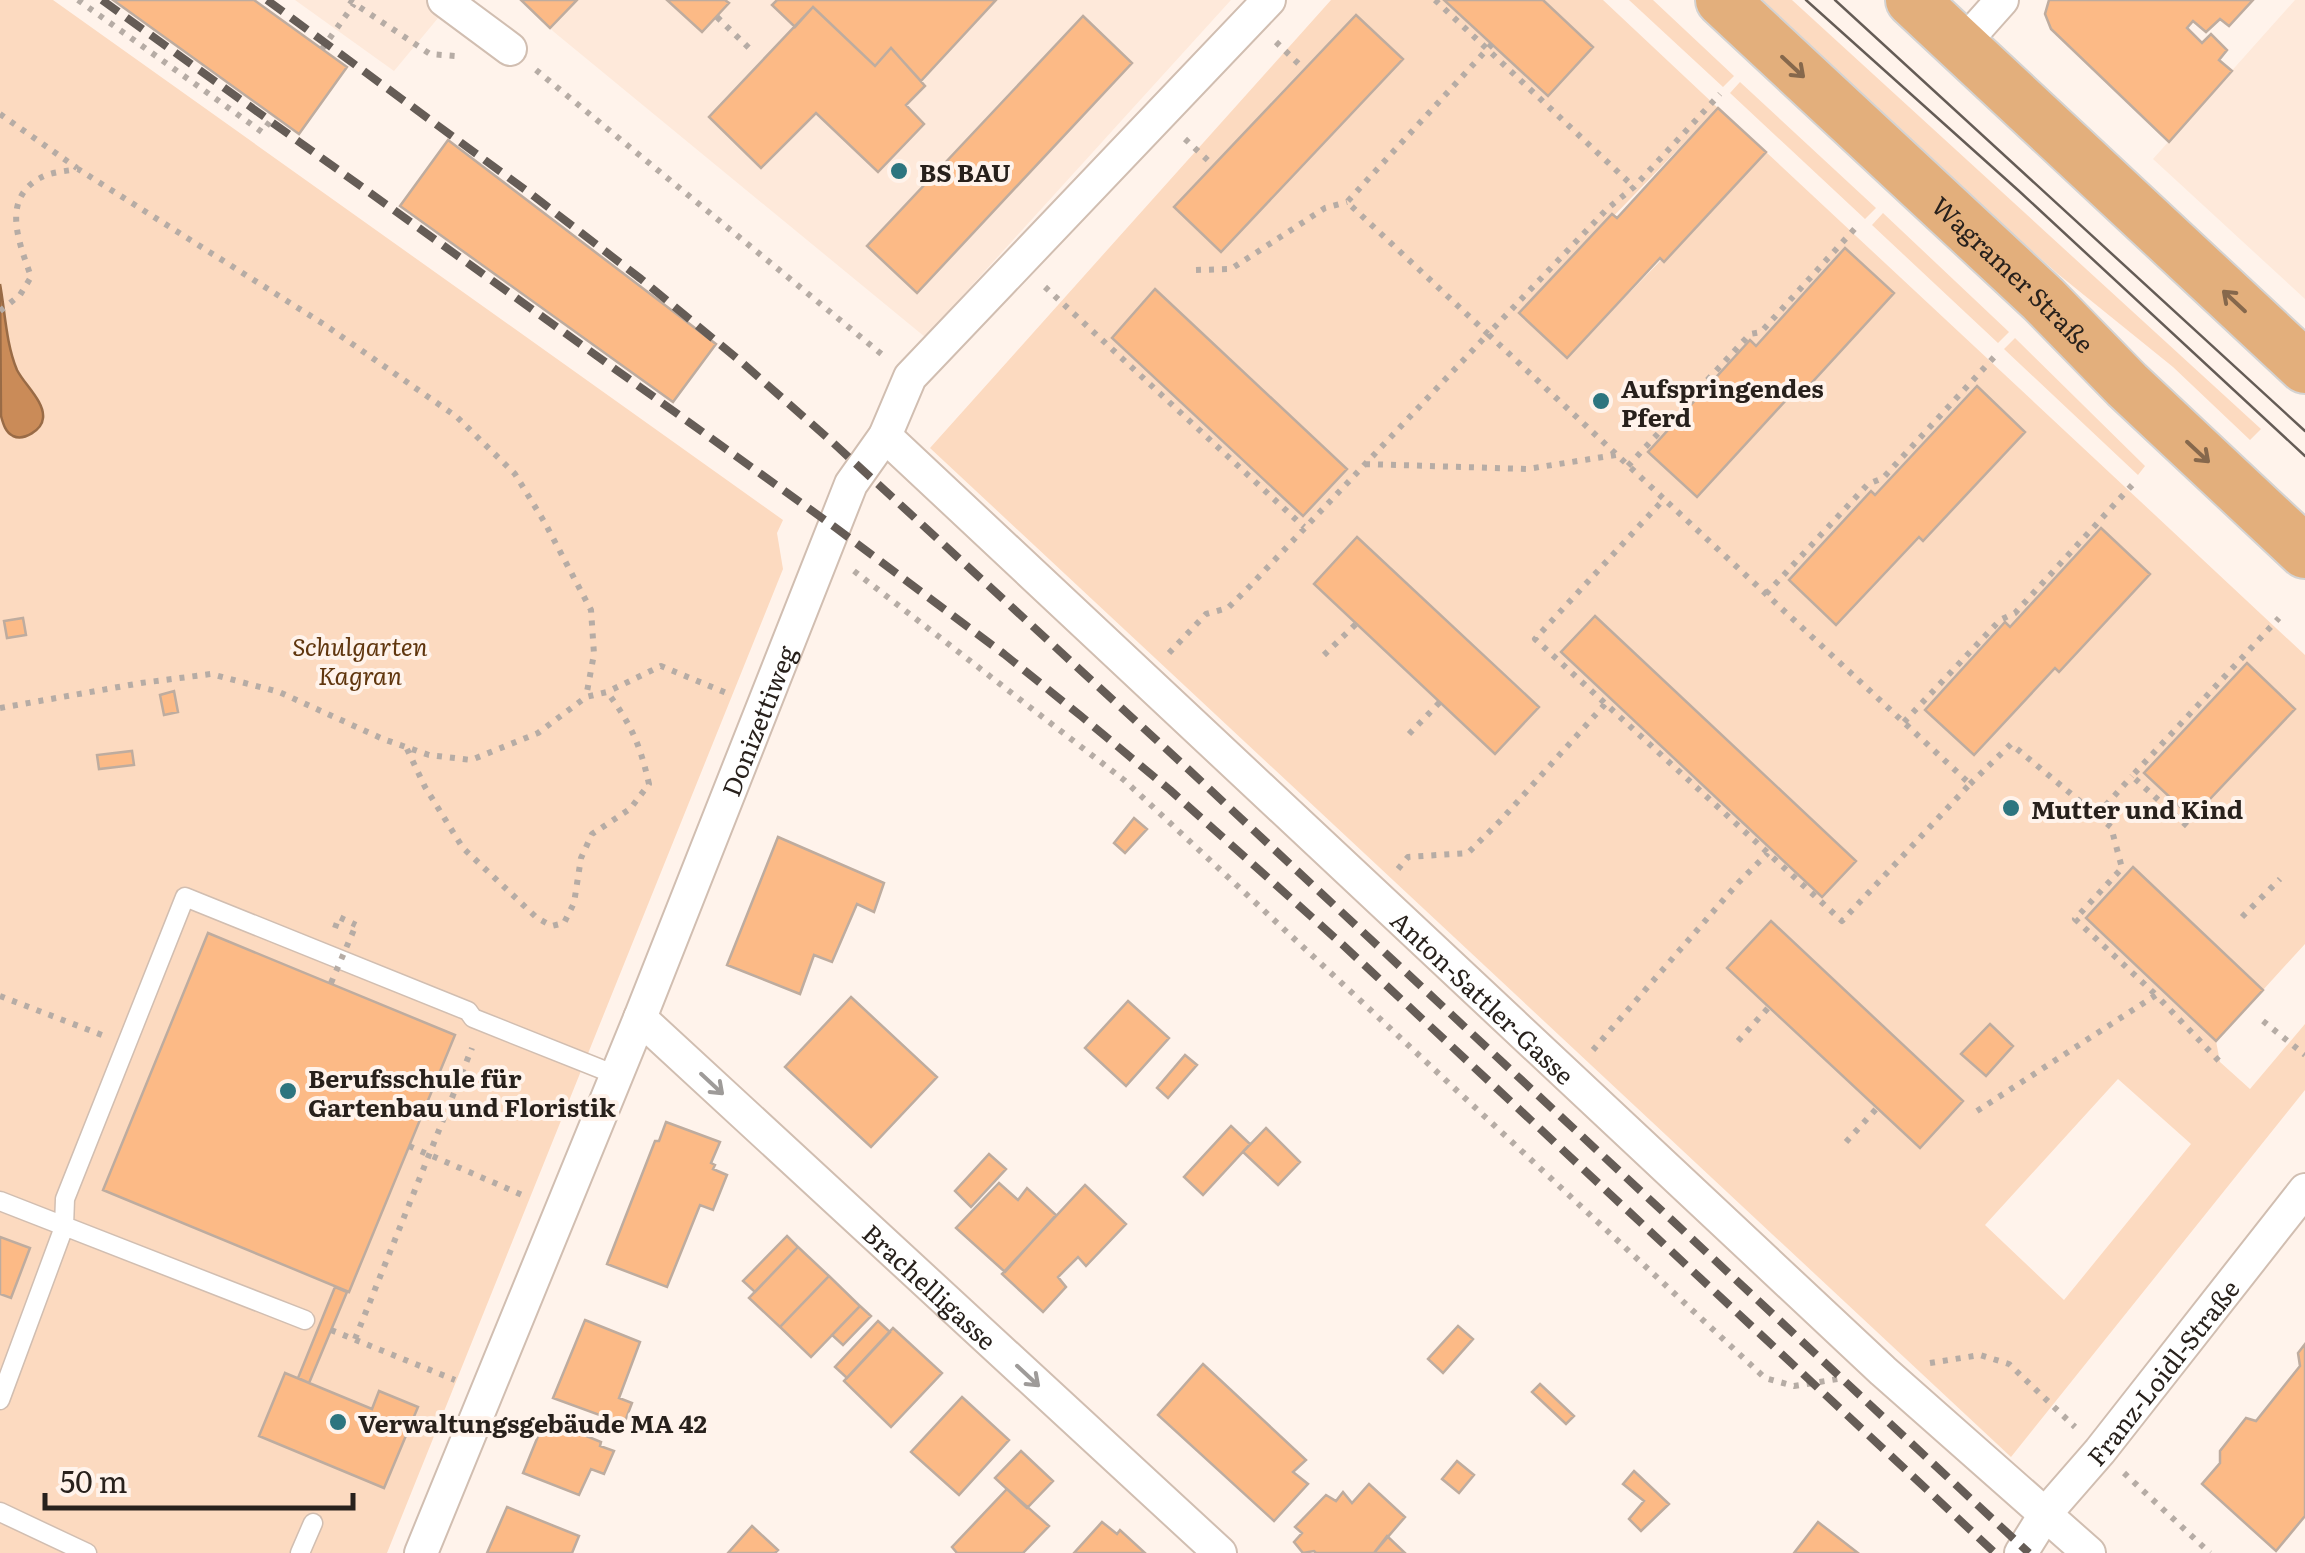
<svg xmlns="http://www.w3.org/2000/svg" width="2305" height="1553" viewBox="0 0 2305 1553" font-family="Literata,serif">
<style>
.built{fill:#fee9da}
.green{fill:#fcdac0;fill-rule:evenodd}
.water{fill:#ca8b58;stroke:#996b46;stroke-width:2.5}
.building{fill:#fcba86;stroke:#beac9f;stroke-width:2.5}
.lines{fill:none;stroke-linecap:round;stroke-linejoin:round}
.service-casing{stroke:#d1beb1;stroke-width:21}
.minor-casing{stroke:#d1beb1;stroke-width:36}
.primary-casing{stroke:#d4d3d2;stroke-width:56}
.path{stroke:#b6aca5;stroke-width:6;stroke-dasharray:5 8;stroke-linecap:butt}
.service{stroke:#fff;stroke-width:18}
.minor{stroke:#fff;stroke-width:32}
.primary{stroke:#e3af7c;stroke-width:52}
.tram{stroke:#655c56;stroke-width:2.5}
.rail{stroke:#655c56;stroke-width:8;stroke-dasharray:20 10;stroke-linecap:butt}
.path-bridge{stroke:#b6aca5;stroke-width:6;stroke-dasharray:5 8;stroke-linecap:butt}
.oneway{stroke:#86684c}
.oneway2{stroke:#9e9b99}
.poi-dot{fill:#2d757f;stroke:#fff3eb;stroke-width:4}
.labels{text-anchor:middle;dominant-baseline:central;stroke-width:8;stroke-linejoin:round;paint-order:stroke}
.poi-label{font-size:25px;font-weight:bold;fill:#28211c;stroke:#fff3eb;text-anchor:start}
.street-label{font-size:25px;fill:#28211c;stroke:#fff3eb}
.park-label{font-size:25px;font-style:italic;fill:#60360e;stroke:#fff3eb}
</style>
<rect width="100%" height="100%" fill="#fff3eb"/>
<!-- built -->
<path class="built" d="M295,0H453L394,71Z
M521,0H1231L925,337L554,32Z
M2295,0H2305V299L2153,159Z"/>
<!-- green -->
<path class="green" d="M0,0H53L783,520L777,533L783,569L387,1553H0Z
M1331,0H1444L1548,95L1593,47L1543,0H1603L1718,108L1520,313L1567,357L1766,152L2305,655V944L2263,990L2133,868L2086,918L2216,1041L2220,1062L2250,1089L2305,1024V1090L2011,1457L930,448ZM1356,15L1403,59L1220,252L1174,206ZM1844,249L1893,293L1805,390L1799,386L1697,497L1649,452L1751,341L1756,346ZM1155,290L1347,469L1304,516L1112,339ZM1871,492L1919,537L1836,625L1789,580ZM2101,528L2150,573L2059,672L2005,623L2010,627ZM1357,537L1539,706L1496,753L1314,585ZM1596,616L1855,860V861L1562,651ZM1770,921L1963,1101L1920,1148L1727,968ZM2118,1079L2191,1144L2064,1300L1985,1225Z
M1629,0H1653L1734,76L1723,87Z
M1762,0H1792L2261,429L2250,440L2173,367L2058,274L1985,209Z
M1740,82L1876,208L1865,219L1730,93Z
M1883,213L2009,332L1998,343L1872,225Z
M2015,338L2145,466L2138,475L2004,349Z"/>
<!-- water -->
<path class="water" d="M0,284C5,311 6,344 17,370C24,384 45,402 43,418C42,430 24,441 13,436C5,432 3,423 1,416Z"/>
<!-- building -->
<path class="building" d="M113,0H254L347,67L299,134Z
M521,0H577L550,28Z
M667,0H725L729,3L702,32Z
M777,0H996L921,81L891,48L875,66L813,7L795,27L772,5Z
M1444,0H1543L1593,47L1548,96Z
M2049,0H2253L2229,26L2220,19L2206,32L2193,21L2187,28L2202,43L2211,34L2227,50L2219,60L2232,71L2169,142L2051,29L2045,14Z
M813,7L875,66L891,48L925,86L906,105L924,124L878,172L816,113L761,168L709,117Z
M1356,15L1403,59L1221,252L1174,207Z
M1083,16L1132,63L917,293L867,246Z
M1718,108L1766,152L1664,262L1660,258L1567,358L1519,313L1612,214L1617,218Z
M448,140L716,344L673,402L400,206Z
M1845,248L1894,293L1805,390L1799,386L1697,497L1648,452L1750,340L1756,346Z
M1155,289L1347,469L1303,516L1112,338Z
M1977,386L2025,432L1923,541L1919,537L1836,625L1789,580L1871,491L1875,495Z
M2101,528L2150,574L2059,672L2055,668L1974,755L1925,710L2005,622L2010,627Z
M1357,537L1539,707L1495,754L1314,584Z
M1595,616L1856,861L1822,897L1561,652Z
M23,618L26,635L7,638L4,621Z
M2247,663L2295,709L2192,818L2144,773Z
M174,691L178,712L164,715L160,695Z
M132,751L134,765L99,769L97,755Z
M1134,818L1147,829L1125,853L1114,843Z
M778,837L884,883L874,912L857,904L832,962L814,955L800,994L727,965Z
M2133,867L2263,990L2216,1041L2086,918Z
M1771,921L1963,1101L1920,1148L1727,968Z
M208,933L455,1035L349,1292L103,1190Z
M851,997L937,1077L871,1147L785,1067Z
M1128,1001L1169,1038L1126,1086L1085,1048Z
M1990,1024L2013,1046L1986,1076L1961,1054Z
M1185,1055L1197,1065L1168,1098L1157,1088Z
M666,1122L720,1142L711,1163L715,1165L713,1169L727,1175L713,1210L700,1205L667,1287L607,1264L655,1141H659Z
M1231,1126L1250,1144L1203,1195L1184,1177Z
M1266,1128L1300,1162L1278,1185L1243,1152Z
M989,1154L1006,1169L971,1207L955,1191Z
M999,1183L1018,1200L1027,1188L1056,1215L1005,1272L956,1228Z
M1085,1185L1126,1224L1086,1266L1078,1257L1058,1277L1066,1287L1043,1312L1002,1274Z
M787,1236L798,1247L755,1292L743,1281Z
M0,1237L30,1248L11,1298L0,1294Z
M798,1247L829,1276L780,1327L749,1298Z
M829,1276L860,1306L811,1357L780,1327Z
M335,1287L347,1292L309,1383L298,1378Z
M860,1306L871,1316L843,1345L832,1335Z
M585,1320L640,1342L619,1398L632,1403L624,1424L553,1398Z
M878,1321L890,1332L847,1378L835,1367Z
M1458,1326L1473,1339L1443,1373L1428,1359Z
M893,1328L942,1373L891,1427L844,1381Z
M2305,1344V1516L2276,1551L2202,1484L2220,1463V1451L2246,1418L2256,1421L2300,1366L2298,1353Z
M1203,1364L1306,1460L1293,1472L1308,1484L1274,1521L1158,1415Z
M285,1373L372,1409L379,1391L418,1407L384,1488L259,1436Z
M1540,1384L1574,1416L1566,1424L1532,1392Z
M962,1397L1009,1440L959,1495L911,1452Z
M545,1419L601,1442L600,1446L614,1451L604,1474L591,1469L579,1495L523,1473Z
M1021,1451L1053,1481L1027,1508L995,1478Z
M1457,1461L1474,1475L1459,1493L1442,1479Z
M1634,1471L1669,1504L1641,1531L1629,1519L1644,1501L1623,1484Z
M1369,1484L1405,1517L1374,1553H1316L1314,1551L1303,1553L1294,1542L1302,1533L1295,1527L1326,1495L1336,1501L1343,1492L1352,1503Z
M1007,1489L1049,1526L1023,1553H957L952,1547Z
M507,1507L579,1536L572,1553H487Z
M1102,1522L1117,1534L1120,1530L1145,1553H1074Z
M1818,1522L1858,1553H1794Z
M752,1526L778,1550L775,1553H728Z
M1387,1536L1405,1553H1374Z"/>
<g class="lines">
<!-- service casing -->
<g class="service-casing">
<path id="service" d="M0,1201L305,1320
M0,1400L64,1227L65,1199L185,897L468,1011L473,1018L616,1075
M0,1512L87,1553
M300,1553L313,1523"/>
</g>
<!-- minor casing -->
<g class="minor-casing">
<g id="minor">
<path d="M444,0L510,49"/>
<path d="M1961,46L2002,0"/>
<path id="s1" d="M885,436L1883,1371L2089,1553"/>
<path id="s2" d="M640,1018L1220,1553"/>
<path id="s3" d="M421,1553L640,1018L851,484L885,436L910,377L1269,0"/>
<path id="s4" d="M2021,1553L2046,1513L2100,1451L2305,1190"/>
</g>
</g>
<!-- primary casing -->
<g class="primary-casing">
<g id="primary">
<path id="s5" d="M1722,0L2043,299L2127,385L2305,552"/>
<path d="M1912,0L2305,367"/>
</g>
</g>
<!-- path -->
<path class="path" d="M78,0L262,132L274,116
M349,0L430,54L456,56
M1435,0L1634,187
M717,17L749,48
M1276,42L1304,69
M1492,44L1347,202L1488,334L1607,209L1634,187L1720,94
M322,49L354,4
M536,70L885,357
M0,114L77,168
M1185,139L1213,165
M1196,270L1231,269L1325,208L1347,202
M1045,287L1304,527
M0,311L20,295L31,277C20,244 0,200 40,178C50,172 67,171 78,169L325,325L457,417L515,474L545,523L591,610L594,654L586,697
M1365,464L1527,469L1616,455
M1628,466L1750,334L1761,332L1859,224
M854,571L1124,780L1765,1378L1794,1386L1838,1379
M1766,594L1868,484L1883,478L1996,355
M1169,653L1206,614L1228,608L1250,586L1488,334L1664,499L1535,639L1842,921L1970,784L1664,499
M1324,655L1356,624
M0,708L141,683L211,674L279,692L383,739L429,755L471,760L538,733L586,697L607,692L661,666L729,694
M1904,722L2000,620L2015,613L2134,483
M1409,734L1440,702
M407,749L425,787L463,848L537,918L552,926L564,923L574,903L581,858L592,834L630,809L649,784C640,744 631,724 607,692
M1970,784L2011,744L2111,827L2122,868L2075,919L2156,995
M2097,815L2132,776
M2187,826L2132,776L2279,618
M1398,869L1408,857L1468,853L1501,820L1606,703
M2242,917L2280,879
M335,928L339,917L356,925
M0,996L102,1035
M2263,1021L2305,1055
M1738,1041L1769,1007
M1593,1050L1738,883L1768,853
M1977,1111L2156,995L2220,1062
M1846,1142L1877,1108
M409,1146L527,1197
M331,1330L455,1380
M355,1339L472,1048
M1930,1363L1980,1355L2009,1364L2075,1427
M2124,1473L2210,1553"/>
<!-- service -->
<use href="#service" class="service"/>
<!-- minor -->
<use href="#minor" class="minor"/>
<!-- primary -->
<use href="#primary" class="primary"/>
<!-- tram -->
<path class="tram" d="M1806,0L2019,191L2305,456
M1835,0L2305,431"/>
<!-- rail -->
<path class="rail" d="M102,0L836,528L1004,654L1081,716L1170,790L1344,946L1995,1553
M267,0L531,194L641,279L739,360L830,440L1188,769L2029,1553"/>
<!-- path-bridge -->
<path class="path-bridge" d="M331,983L356,925"/>
</g>
<!-- one-way arrows -->
<defs><path id="oneway-shaft" d="M-6 0H5M1.5-3L5.5 0L1.5 3" fill="none" stroke-width="1.6" stroke-linecap="round" stroke-linejoin="round" transform="scale(2.5)"/></defs>
<g class="oneway">
<use href="#oneway-shaft" transform="translate(1793 67) rotate(43)"/>
<use href="#oneway-shaft" transform="translate(2234 301) rotate(-137)"/>
<use href="#oneway-shaft" transform="translate(2198 452) rotate(43)"/>
</g>
<g class="oneway2">
<use href="#oneway-shaft" transform="translate(712 1084) rotate(43)"/>
<use href="#oneway-shaft" transform="translate(1028 1376) rotate(43)"/>
</g>
<!-- markers -->
<g class="poi-dot">
<circle cx="899" cy="171" r="10"/>
<circle cx="1601" cy="401" r="10"/>
<circle cx="2011" cy="808" r="10"/>
<circle cx="288" cy="1091" r="10"/>
<circle cx="338" cy="1422" r="10"/>
</g>
<g class="labels">
<!-- poi labels -->
<g class="poi-label">
<text x="919" y="171">BS BAU</text>
<text x="1621" y="387">Aufspringendes<tspan x="1621" dy="29">Pferd</tspan></text>
<text x="2031" y="808">Mutter und Kind</text>
<text x="308" y="1077">Berufsschule für<tspan x="308" dy="29">Gartenbau und Floristik</tspan></text>
<text x="358" y="1422">Verwaltungsgebäude MA 42</text>
</g>
<!-- street labels -->
<g class="street-label">
<text stroke="none"><textPath href="#s5" startOffset="400">Wagramer Straße</textPath></text>
<text stroke="none"><textPath href="#s3" startOffset="898">Donizettiweg</textPath></text>
<text stroke="none"><textPath href="#s1" startOffset="820">Anton-Sattler-Gasse</textPath></text>
<text stroke="none"><textPath href="#s2" startOffset="395">Brachelligasse</textPath></text>
<text stroke="none"><textPath href="#s4" startOffset="230">Franz-Loidl-Straße</textPath></text>
</g>
<!-- park labels -->
<g class="park-label">
<text x="360" y="645">Schulgarten<tspan x="360" dy="29">Kagran</tspan></text>
</g>
</g>
<!-- scale -->
<path d="M45 1493v15h308v-15" fill="none" stroke="#28211c" stroke-width="5"/>
<text x="60" y="1493" font-size="30" fill="#28211c" stroke="#fff3eb" stroke-width="8" paint-order="stroke">50 m</text>
</svg>
